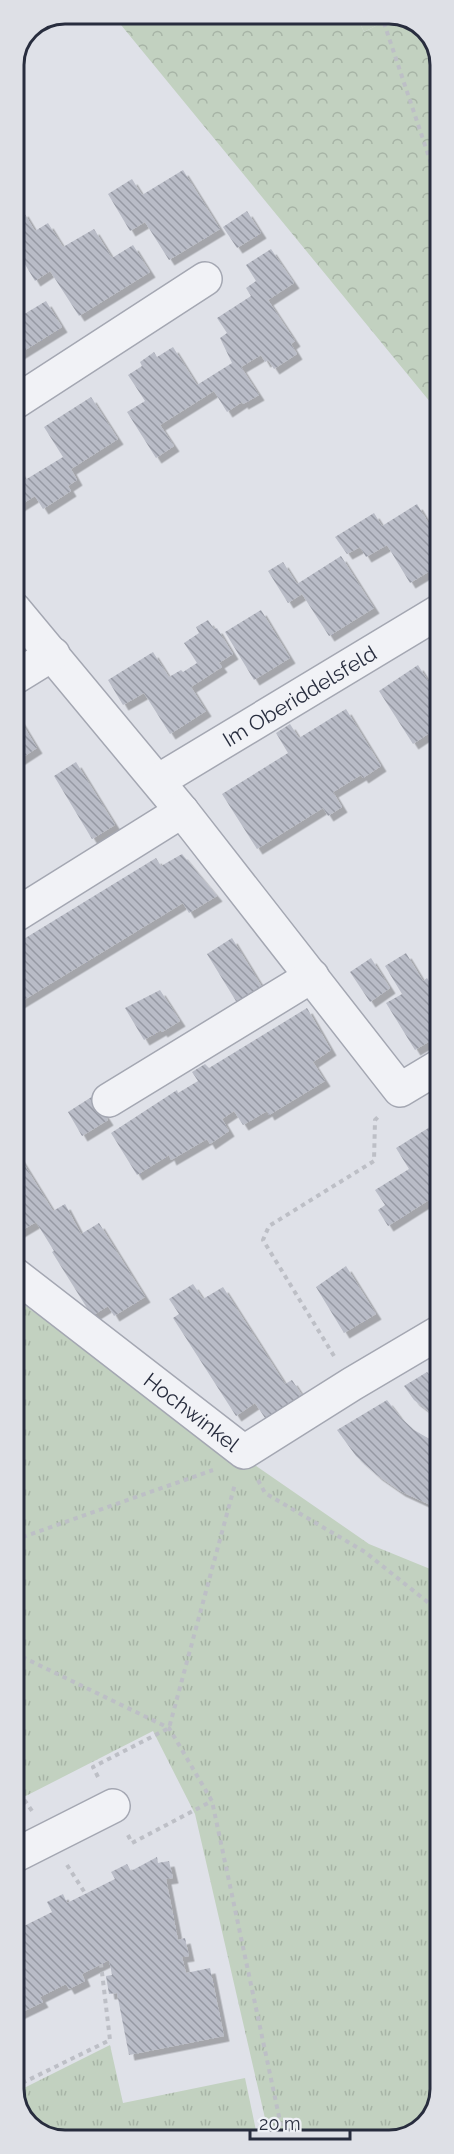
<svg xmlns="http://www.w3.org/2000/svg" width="454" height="2154" viewBox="0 0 454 2154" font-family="Raleway,sans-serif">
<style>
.grass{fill:url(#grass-tufts)}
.forest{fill:url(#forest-crowns)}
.building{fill:url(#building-back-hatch);filter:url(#shadow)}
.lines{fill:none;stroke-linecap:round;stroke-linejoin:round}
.minor-casing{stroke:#a4a7b2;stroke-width:36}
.path{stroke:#bdbfc6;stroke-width:4;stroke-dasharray:4.5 4.5;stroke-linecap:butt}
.minor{stroke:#f1f2f6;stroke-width:33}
.labels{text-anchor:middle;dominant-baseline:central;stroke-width:6;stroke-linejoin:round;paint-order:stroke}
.street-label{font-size:21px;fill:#282d3e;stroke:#eef0f5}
.rim{fill:none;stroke:#282d3e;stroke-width:3}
</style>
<defs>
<pattern id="grass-tufts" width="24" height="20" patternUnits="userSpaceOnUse" patternTransform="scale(1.5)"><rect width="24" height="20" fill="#c2d1c0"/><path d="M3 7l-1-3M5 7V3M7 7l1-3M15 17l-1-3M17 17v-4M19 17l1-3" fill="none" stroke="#a7b4a6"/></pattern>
<pattern id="forest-crowns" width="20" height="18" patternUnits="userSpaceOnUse" patternTransform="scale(1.5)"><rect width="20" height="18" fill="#c2d1c0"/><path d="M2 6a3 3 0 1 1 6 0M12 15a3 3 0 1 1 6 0" fill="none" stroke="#a7b4a6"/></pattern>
<pattern id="building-back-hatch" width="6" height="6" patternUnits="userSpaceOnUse" patternTransform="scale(1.5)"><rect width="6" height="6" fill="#b9bcc7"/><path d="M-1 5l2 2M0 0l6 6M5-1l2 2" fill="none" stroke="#9699a3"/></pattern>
<filter id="shadow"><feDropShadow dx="5.5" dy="5.5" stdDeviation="0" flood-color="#0004"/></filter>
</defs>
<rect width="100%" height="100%" fill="#dfe1e8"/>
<!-- grass -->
<path class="grass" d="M356,14H396L397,15L364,32Z
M14,1295L31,1310L369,1544L440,1573V2090L428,2123L396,2140H270L195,1814L153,1731L14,1802Z
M110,2045L123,2103L245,2078L258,2140H58L29,2126L14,2093Z"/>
<!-- forest -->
<path class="forest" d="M112,14H356L364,32L397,15L425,28L440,58V414Z"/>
<!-- building -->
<path class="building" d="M183,170L220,229L169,260L145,222L130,231L108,194L132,179L142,195Z
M23,211L35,231L48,223L63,247L94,229L112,258L133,245L150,272L79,316L50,271L35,281L14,246V217Z
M247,211L261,233L237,248L223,227Z
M271,249L294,283L268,300L295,341L291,344L297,354L274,369L268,360L265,362L261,355L241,367L259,395L243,404L242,402L227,412L214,391L160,425L174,446L156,458L127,412L145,401L128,375L142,366L140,362L154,352L157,357L173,347L197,385L232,363L220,338L227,333L217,318L251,296L246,288L256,281L246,265Z
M46,301L62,327L14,357V315L16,319Z
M91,397L118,439L71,469L77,480L68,486L71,491L43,509L35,496L14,509V462L25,480L63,457L44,427Z
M417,504L440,542V565L410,583L387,545L366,557L360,547L347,554L335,537L374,513L382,526Z
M341,556L374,608L329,636L302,594L288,603L268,571L283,562L297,584Z
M261,610L290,658L254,680L225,632Z
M208,620L214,629L217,628L233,654L219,663L222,667L191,687L206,711L170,734L144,693L123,705L108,680L153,652L169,677L181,670L183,672L197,663L184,643L199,633L196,627Z
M418,665L440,700V726L413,744L379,691Z
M346,709L381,766L363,778L361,775L333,792L342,807L328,816L323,808L257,849L222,794L288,753L276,733L290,724L299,738Z
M14,710L37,748L14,763Z
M76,762L115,825L92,839L54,776Z
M182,854L217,896L189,913L183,903L14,1006V945L156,858L161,866Z
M232,938L264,990L239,1006L207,954Z
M406,953L423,981L427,978L440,999V1035L415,1050L386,1003L402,994L385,966Z
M371,958L390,988L370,1002L350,972Z
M160,990L180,1021L162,1032L161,1030L144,1040L125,1008Z
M307,1008L331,1050L313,1062L325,1081L269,1115L267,1111L243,1125L234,1111L222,1119L229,1131L210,1144L207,1139L171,1160L169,1155L137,1175L111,1133L177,1090L178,1093L198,1081L192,1072L205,1064L209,1068Z
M93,1096L108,1120L82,1136L68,1112Z
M438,1122L440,1125V1219L429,1200L388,1226L378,1210L385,1205L375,1190L409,1169L396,1148Z
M14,1148L53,1211L65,1204L81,1234L99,1223L145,1297L114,1316L108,1306L92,1316L52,1252L54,1251L36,1222L14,1235Z
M346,1266L376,1314L344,1333L316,1287Z
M193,1284L203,1299L223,1287L285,1384L292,1380L306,1401L269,1424L255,1403L236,1416L173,1318L179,1314L169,1299Z
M427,1372L440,1386V1420L414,1400L404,1386Z
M387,1400L400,1417L414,1430L440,1445V1506L428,1504L400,1491L377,1475L356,1456L337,1430Z
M157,1857L158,1863L169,1861L173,1878L166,1879L178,1940L185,1938L189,1956L182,1957L186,1973L210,1968L224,2036L129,2055L117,1993L109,1994L106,1976L112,1975L109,1960L82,1974L85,1981L69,1989L66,1984L40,1997L43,2002L14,2016V1931L52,1912L47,1902L63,1894L67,1903L115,1879L111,1872L127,1864L131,1871Z"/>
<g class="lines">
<!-- minor casing -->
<g class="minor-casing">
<g id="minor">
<path d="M14,403L205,279"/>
<path d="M14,609L182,811L400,1090L440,1066"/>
<path d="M14,678L53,654"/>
<path id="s1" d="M158,781L440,611"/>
<path d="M14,916L182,811"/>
<path d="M109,1100L312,976"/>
<path id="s2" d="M14,1274L244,1452L352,1384L440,1332"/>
<path d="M14,1856L113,1806"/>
</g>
</g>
<!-- path -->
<path class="path" d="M381,14L440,190
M334,1356L263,1240L269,1226L374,1161L375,1120L380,1115
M258,1480L265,1493L365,1552L440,1612
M14,1540L213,1470
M14,1653L169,1728L212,1801L284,2140
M98,1777L93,1767L169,1728L235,1484
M14,1785L32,1811
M128,1835L132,1843L212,1801
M67,1865L85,1893
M14,2087L110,2040L101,1964"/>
<!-- minor -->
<use href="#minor" class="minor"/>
</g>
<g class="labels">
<!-- street labels -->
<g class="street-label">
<text stroke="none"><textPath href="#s1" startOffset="165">Im Oberiddelsfeld</textPath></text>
<text stroke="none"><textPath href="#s2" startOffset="225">Hochwinkel</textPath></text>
</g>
</g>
<!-- crop -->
<path d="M0 0H454V2154H0ZM65 24H389A41 41 0 0 1 430 65V2089A41 41 0 0 1 389 2130H65A41 41 0 0 1 24 2089V65A41 41 0 0 1 65 24Z" fill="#dee0e6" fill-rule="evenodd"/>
<path class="rim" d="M65 24H389A41 41 0 0 1 430 65V2089A41 41 0 0 1 389 2130H65A41 41 0 0 1 24 2089V65A41 41 0 0 1 65 24Z"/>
<!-- scale -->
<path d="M250 2130v9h100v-9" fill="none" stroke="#282d3e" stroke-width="3"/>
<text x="259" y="2130" font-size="18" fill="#282d3e" stroke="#eef0f5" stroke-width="4.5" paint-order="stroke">20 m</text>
</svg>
